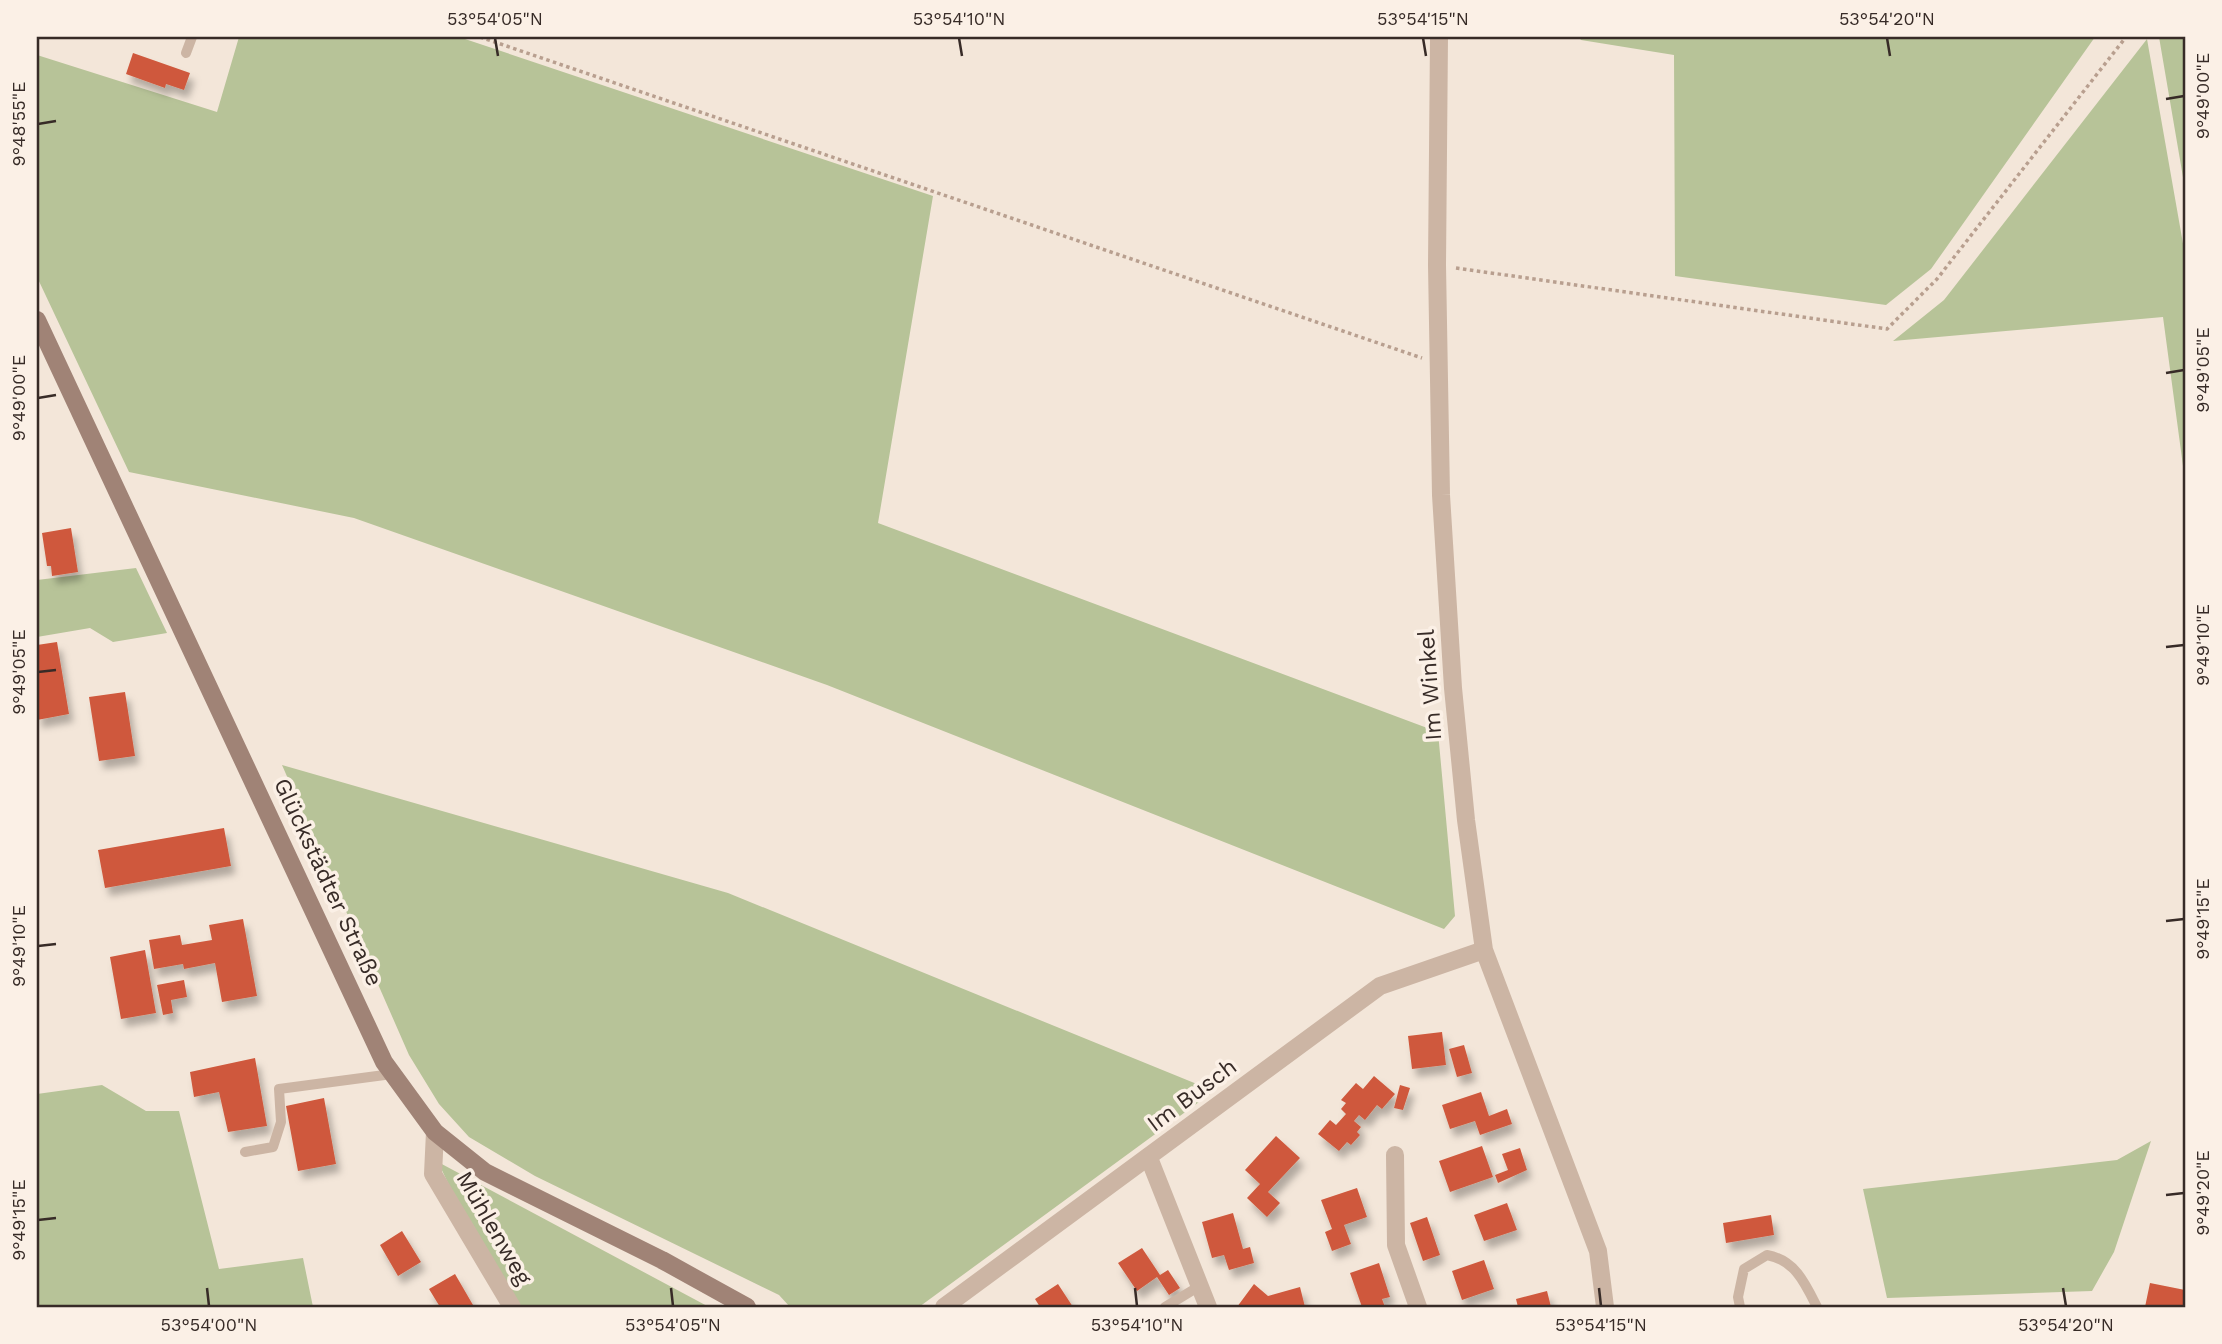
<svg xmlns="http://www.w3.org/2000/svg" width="2222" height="1344" viewBox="0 0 2222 1344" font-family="'Work Sans',sans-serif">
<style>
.green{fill:#b7c398}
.building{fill:#cf593c;filter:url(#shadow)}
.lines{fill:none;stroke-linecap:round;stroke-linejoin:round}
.path{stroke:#b89f8f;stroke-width:3.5;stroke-dasharray:3.5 3.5;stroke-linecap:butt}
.lane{stroke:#ccb5a4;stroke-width:10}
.street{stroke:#ccb5a4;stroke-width:18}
.secondary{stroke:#a08376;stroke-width:18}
.ticks{fill:none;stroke:#372b27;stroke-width:2.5}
.labels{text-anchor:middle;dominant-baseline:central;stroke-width:7;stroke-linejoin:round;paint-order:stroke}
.street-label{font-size:23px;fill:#372b27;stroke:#fbf0e6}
.neatline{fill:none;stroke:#372b27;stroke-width:2.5}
.ticks-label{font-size:18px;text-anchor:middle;fill:#372b27}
</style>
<defs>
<filter id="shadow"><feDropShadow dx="4.5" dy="8" stdDeviation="3.5" flood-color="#0004"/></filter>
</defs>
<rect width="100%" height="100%" fill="#f3e6d9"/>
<!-- green -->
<path class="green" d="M239,37H459L933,196L878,523L1438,732L1455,916L1444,929L827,685L354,518L129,472L37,277V55L217,112Z
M1579,37H2095L1931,269L1886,305L1675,276L1674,55L1581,40Z
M2159,37H2185V189Z
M2147,39L2185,255V481L2163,317L1893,341L1944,300Z
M136,568L167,633L113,642L90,628L37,637V580Z
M282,765L728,893L1214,1091L919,1307H790L779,1295L535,1176L469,1137L439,1104L409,1055Z
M102,1085L146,1111H179L219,1269L303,1258L313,1307H37V1094Z
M2151,1141L2114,1252L2092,1291L1887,1298L1863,1189L2117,1160Z
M438,1162L709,1307H507Z"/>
<!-- building -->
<path class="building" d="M133,53L190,73L184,90L166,84L165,88L126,74Z
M71,528L78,572L52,576L51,566H47L42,533Z
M57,642L69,714L37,720V645Z
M125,692L135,756L99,761L89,697Z
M224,828L231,866L105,888L98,850Z
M243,919L257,996L222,1002L215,963L184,969L183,964L154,969L149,940L180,935L182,945L212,940L209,925Z
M145,950L156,1013L121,1019L110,957Z
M184,980L187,997L171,1000L173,1013L163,1015L157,985Z
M1442,1032L1446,1065L1412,1069L1408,1036Z
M1464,1045L1472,1073L1457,1077L1449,1049Z
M255,1058L267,1126L228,1132L219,1092L194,1097L190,1072Z
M1374,1076L1395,1094L1382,1109L1377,1105L1365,1120L1359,1115L1354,1121L1361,1127L1357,1132L1360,1135L1351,1145L1347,1142L1339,1151L1318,1134L1330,1120L1336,1125L1346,1114L1341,1109L1346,1103L1341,1100L1356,1083L1363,1089Z
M1400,1085L1410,1088L1403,1110L1394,1108Z
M1481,1092L1489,1116L1507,1109L1512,1124L1480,1135L1475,1121L1450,1129L1442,1105Z
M324,1098L336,1164L298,1171L286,1106Z
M1276,1136L1300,1158L1268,1192L1280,1203L1267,1217L1247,1198L1260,1184L1245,1170Z
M1482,1146L1493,1177L1450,1192L1439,1161Z
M1520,1148L1527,1170L1498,1183L1495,1175L1508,1170L1502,1154Z
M1357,1188L1367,1217L1344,1225L1351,1244L1332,1251L1325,1232L1332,1229L1321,1200Z
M1507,1203L1517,1230L1484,1241L1474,1215Z
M1233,1213L1243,1249L1250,1247L1254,1263L1229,1270L1224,1255L1212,1258L1202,1222Z
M1771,1215L1774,1235L1726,1243L1723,1223Z
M1427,1217L1440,1255L1423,1261L1410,1223Z
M402,1231L421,1262L398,1276L380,1245Z
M1142,1248L1160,1275L1168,1270L1180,1288L1169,1295L1157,1277L1137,1291L1118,1263Z
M1484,1260L1494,1289L1462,1300L1452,1271Z
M1379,1263L1390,1297L1382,1299L1385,1307H1362L1350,1273Z
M455,1274L473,1305L470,1307H440L429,1289Z
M2150,1283L2185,1290V1307H2145Z
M1058,1284L1073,1307H1040L1035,1299Z
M1254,1284L1268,1296L1300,1287L1305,1307H1237Z
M1547,1291L1551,1307H1518L1516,1299Z"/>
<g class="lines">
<!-- path -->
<path class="path" d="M480,37L1422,358
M1456,268L1887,329L1937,279L2126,37"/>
<!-- lane -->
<path class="lane" d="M186,53L192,37
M245,1152L273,1147L281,1122L279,1089L392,1074
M1165,1307L1198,1287
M1740,1307L1738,1297L1744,1269L1767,1255C1795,1260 1805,1283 1817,1307"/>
<!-- street -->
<path class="street" d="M1439,37L1437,265L1441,495L1453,688L1466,820L1484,950L1598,1251L1605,1307
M435,1132L433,1174L512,1307
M1395,1155L1396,1245L1418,1307
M1149,1158L1208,1307
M944,1307L1380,986L1484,950"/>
<!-- secondary -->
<path class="secondary" d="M37,320L384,1062L435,1132L485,1172L662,1260L747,1307"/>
</g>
<!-- ticks -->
<path class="ticks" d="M495,38L498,56M959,38L962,56M1423,38L1426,56M1887,38L1890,56M2166,99L2184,96M38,124L56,121M2166,373L2184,370M38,398L56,395M2166,647L2184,645M38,672L56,670M2166,921L2184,919M38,946L56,944M2166,1195L2184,1193M38,1220L56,1218M207,1288L209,1306M671,1288L673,1306M1135,1288L1137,1306M1599,1288L1601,1306M2063,1288L2066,1306"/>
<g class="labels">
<!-- street labels -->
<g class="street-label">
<text transform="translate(1430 685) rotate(-94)">Im Winkel</text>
<text transform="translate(328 882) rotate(65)">Glückstädter Straße</text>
<text transform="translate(1192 1095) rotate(-37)">Im Busch</text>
<text transform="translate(494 1228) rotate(60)">Mühlenweg</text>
</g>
</g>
<!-- border -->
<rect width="2222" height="1344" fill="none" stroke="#fbf0e6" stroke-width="77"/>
<rect x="38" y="38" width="2146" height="1268" class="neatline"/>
<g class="ticks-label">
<text x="495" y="25">53°54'05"N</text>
<text x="959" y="25">53°54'10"N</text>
<text x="1423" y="25">53°54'15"N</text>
<text x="1887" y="25">53°54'20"N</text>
<text transform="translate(2203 96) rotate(-90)" y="6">9°49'00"E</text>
<text transform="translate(19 124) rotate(-90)" y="6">9°48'55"E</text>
<text transform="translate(2203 370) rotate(-90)" y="6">9°49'05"E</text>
<text transform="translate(19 398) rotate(-90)" y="6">9°49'00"E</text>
<text transform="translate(2203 645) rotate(-90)" y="6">9°49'10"E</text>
<text transform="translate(19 672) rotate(-90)" y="6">9°49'05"E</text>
<text transform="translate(2203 919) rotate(-90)" y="6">9°49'15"E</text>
<text transform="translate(19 946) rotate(-90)" y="6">9°49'10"E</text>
<text transform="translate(2203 1193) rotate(-90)" y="6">9°49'20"E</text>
<text transform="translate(19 1220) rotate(-90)" y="6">9°49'15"E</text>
<text x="209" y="1331">53°54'00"N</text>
<text x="673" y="1331">53°54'05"N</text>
<text x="1137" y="1331">53°54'10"N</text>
<text x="1601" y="1331">53°54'15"N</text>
<text x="2066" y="1331">53°54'20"N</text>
</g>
</svg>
